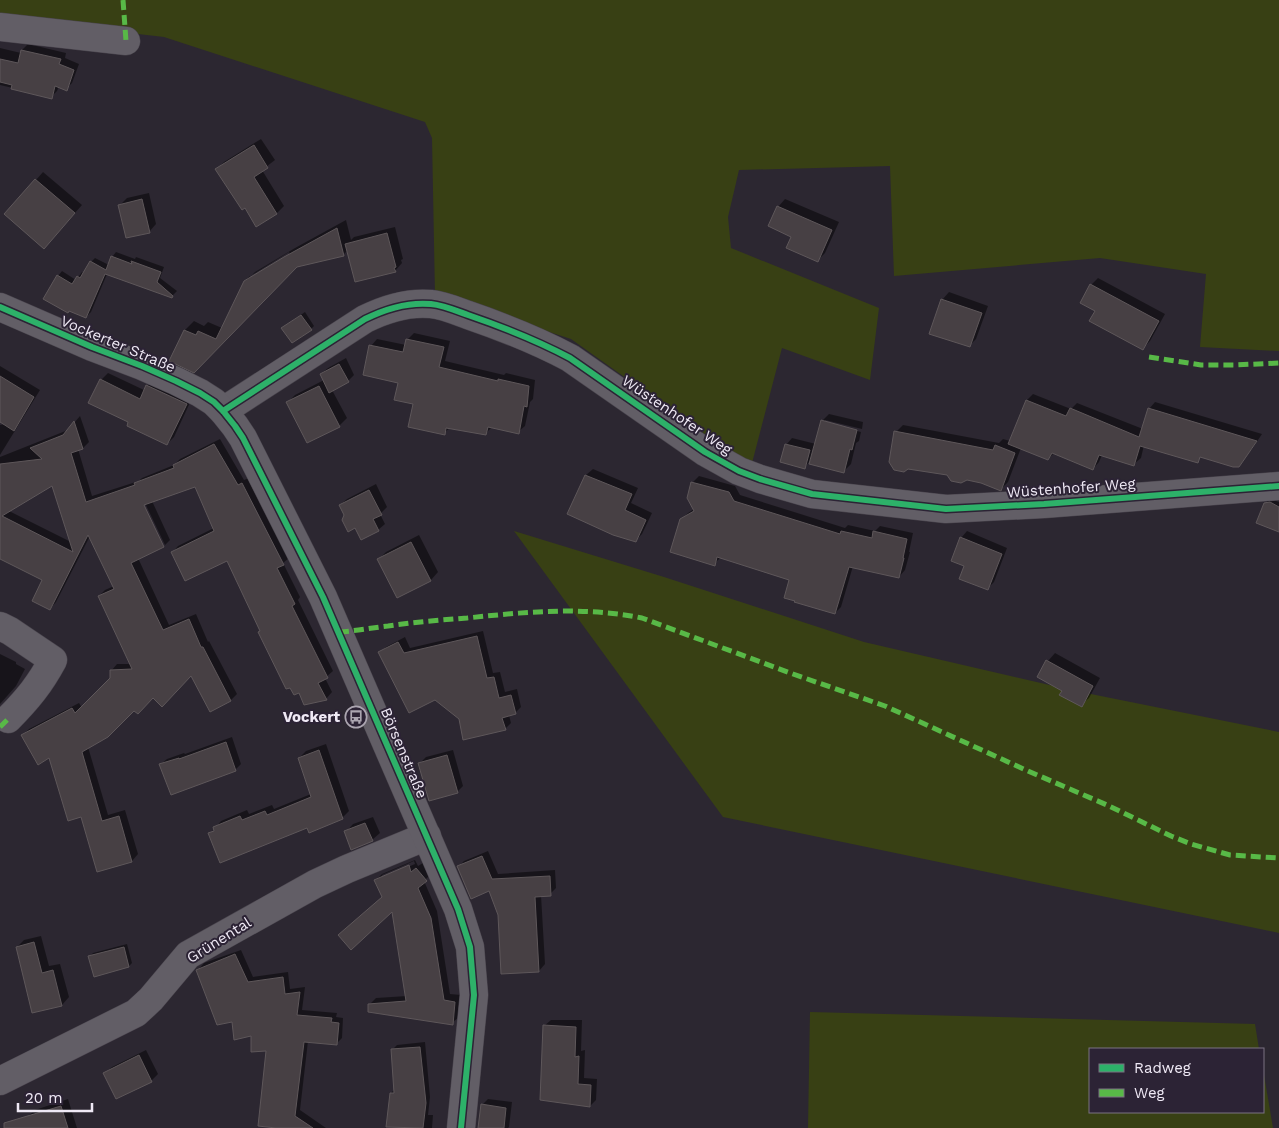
<svg xmlns="http://www.w3.org/2000/svg" width="1279" height="1128" viewBox="0 0 1279 1128" font-family="'Work Sans',sans-serif">
<style>
.green{fill:#384014}
.shadow{fill:#0007;fill-rule:evenodd}
.building{fill:#474044;stroke:#5e575a;fill-rule:evenodd}
.lines{fill:none;stroke-linecap:round;stroke-linejoin:round}
.minor-casing{stroke:#49444d;stroke-width:29}
.tertiary-casing{stroke:#49444d;stroke-width:29}
.minor{stroke:#625e66;stroke-width:28}
.tertiary{stroke:#625e66;stroke-width:28}
.quiet{stroke:#58b947;stroke-width:5;stroke-dasharray:10 5;stroke-linecap:butt}
.cycleway-casing{stroke:#2c2335;stroke-width:9}
.cycleway{stroke:#2db169;stroke-width:6}
.labels{text-anchor:middle;dominant-baseline:central;stroke-width:4;stroke-linejoin:round;paint-order:stroke}
.street-label{font-size:15px;fill:#efe9f5;stroke:#2c2335}
.poi-label{font-size:15px;font-weight:bold;fill:#efe9f5;stroke:#2c2335;text-anchor:end}
</style>
<rect width="100%" height="100%" fill="#2c2731"/>
<!-- green -->
<path class="green" d="M0,0H1279V351L1200,347L1206,274L1100,258L894,276L890,166L739,170L728,217L731,248L879,308L870,380L782,348L751,467L571,339L435,295L432,138L425,122L164,37L0,18Z
M514,531L664,577L864,642L1071,690L1279,732V933L723,817Z
M810,1012L1255,1024L1259,1049H1090V1112H1263V1069L1273,1128H808Z"/>
<!-- shadow -->
<path class="shadow" d="M28,44L66,53L65,58L79,64L72,83L66,89L59,86L57,91L51,97L0,85V48L21,53L22,50Z
M261,139L275,160L262,170L284,206L277,213L257,226L245,207L217,169L224,162Z
M43,172L82,205L51,240L6,214Z
M149,193L156,224L149,232L120,205L127,198Z
M785,199L839,222L825,253L818,260L793,236L778,207Z
M346,220L351,240L354,237L395,227L403,259L401,260L402,263L395,271L348,250L343,255L296,266L194,371L185,330L194,321L204,326L208,322L222,328L245,281L250,276V279L290,255L289,252L252,275L255,272L295,248Z
M116,252L135,259L136,257L164,267L160,278L177,291L172,296L107,274L91,312L86,317L58,276L62,271L76,280L82,272L84,274L91,262L95,258L109,265L112,257Z
M1098,278L1165,314L1150,341L1143,348L1096,310L1091,285Z
M949,292L988,306L976,339L969,346L942,300Z
M305,312L314,326L311,329L286,325Z
M414,333L450,341L445,361L504,375L506,373L535,380L533,399L530,402L525,426L518,432L492,427L486,433L451,427L444,433L415,403L371,346L377,339L406,345L407,340Z
M346,358L354,375L348,381L332,390L347,418L339,426L288,402L295,395L324,380L321,374L328,368Z
M0,366L40,390L0,455V425L6,424L0,421Z
M108,373L144,390L155,378L193,396L174,437L167,444L130,422L101,380Z
M1033,394L1071,409L1077,403L1143,429L1149,409L1155,402L1262,434L1252,449L1245,456L1144,445L1141,458L1134,464L1102,455L1099,462L1093,469L1054,453L1048,459L1021,448L1008,482L1001,489L982,482L948,473L896,432L903,425L999,443L1003,439L1010,441L1027,400Z
M829,414L863,422L862,429L825,420V423L861,432L859,441L856,443L851,464L844,471L809,462L805,467L786,445L792,438L816,444L822,421Z
M80,416L89,442L83,448L78,449L92,496L139,481L142,478L174,465L180,459L220,439L244,480L249,478L289,558L283,563L300,597L298,600L333,671L325,678L332,692L326,699L299,691L262,631L228,560L172,553L178,546L214,528L196,486L152,501L170,540L165,545L143,499L141,500L162,545H164L138,558L169,625L196,614L208,642L209,641L237,694L231,700L210,711L191,674L134,710L88,747L108,815L125,810L138,854L132,861L98,870L82,816L50,757L23,735L29,729L79,703L82,708L111,679V671L117,664H131L99,596L105,590L114,586L90,536L56,602L50,609L44,579L0,557V457L68,430ZM53,484L71,542L9,511Z
M593,469L638,488L631,503L652,513L642,534L635,541L569,514L586,475Z
M699,476L735,486L740,495L845,528L848,525L875,531L880,526L913,533L909,552H910L905,570L899,577L853,566L841,607L835,613L791,579L721,557L714,564L681,520L688,513L694,509L692,483Z
M376,484L387,507L380,514L385,524L378,530L355,526L340,505L347,499Z
M1268,500H1273L1279,502V530L1265,504Z
M967,531L1007,548L994,582L988,588L961,538Z
M419,535L438,572L431,580L397,596L378,560L386,552Z
M483,631L493,673L500,672L505,692L517,689L521,707L515,713L509,715L511,723L505,729L460,718L380,653L386,647L405,637L410,648Z
M1055,653L1100,678L1089,698L1081,705L1063,690L1039,677L1048,661Z
M0,654L16,662V664L25,669L16,686L0,704Z
M232,737L241,764L235,770L161,764L167,759L184,753L185,754Z
M326,744L349,811L342,818L308,826L210,834L221,821L247,810L249,814L272,805L274,809L311,794L299,758L306,751Z
M453,750L463,786L457,792L419,764L426,757Z
M373,817L380,833L372,840L346,832L353,824Z
M488,851L498,874L555,870L556,888L550,894L541,895L545,964L539,971L499,915L490,889L458,867L464,861Z
M415,860L418,866L423,863L432,873L424,881L437,911L450,994L461,995L459,1017L452,1023L369,1005L376,998L407,996L393,910L383,897L376,880L382,874ZM414,861L415,864L382,878V875Z
M41,936L49,966L60,964L69,997L62,1005L17,947L24,940Z
M127,944L132,963L129,966L90,956L93,953Z
M241,950L253,977L288,972L290,989L305,987L302,1010L337,1013L336,1017L343,1018L342,1038L336,1044L308,1041L300,1110L326,1128H286L267,1050L252,1035L233,1020L198,970L204,963Z
M551,1020H582L581,1051L585,1050L584,1078L597,1079L596,1100L590,1106L544,1026Z
M425,1042L430,1097L428,1115H433L432,1128H406L391,1093L395,1089L392,1050L397,1045Z
M146,1050L158,1074L152,1080L117,1098L105,1073L112,1067Z
M68,1099L77,1128H31L27,1117L35,1110Z
M488,1099L512,1102L509,1127L508,1128H480L482,1105Z"/>
<!-- building -->
<path class="building" d="M21,50L61,59L59,64L74,70L67,91L55,86L52,99L11,89L12,85L0,82V59L18,63Z
M254,145L268,168L254,177L277,214L256,227L245,208L242,210L215,169Z
M35,179L75,213L44,249L4,214Z
M142,199L150,233L126,238L118,205Z
M777,206L832,230L818,262L786,248L791,237L768,226Z
M337,228L344,256L297,267L194,373L169,361L184,330L196,335L198,331L216,339L244,281L284,257Z
M387,233L396,267L394,268L396,272L355,282L345,244Z
M111,256L132,264L131,261L161,272L157,282L173,296L172,298L105,274L86,318L69,311L68,313L43,299L57,275L72,284L77,276L80,278L90,261L106,270Z
M1090,284L1159,321L1143,350L1089,321L1095,311L1080,303Z
M941,299L982,313L970,347L929,334Z
M301,315L312,330L292,343L281,328Z
M406,339L444,347L439,367L498,381V379L529,386L527,407L524,406L519,434L488,427L486,435L446,428L445,435L408,427L413,404L394,400L398,383L363,375L369,345L403,352Z
M339,364L349,382L329,393L320,374Z
M0,376L34,397L14,431L0,422Z
M100,379L140,399L146,385L187,404L167,445L127,426L128,422L88,403Z
M319,386L340,427L307,443L286,402Z
M1026,400L1066,416L1070,408L1139,437L1148,408L1257,441L1239,467H1233L1200,457L1198,463L1140,446L1134,466L1099,455L1093,470L1052,453L1048,460L1008,444Z
M821,420L857,430L852,450L850,449L844,473L809,464Z
M74,421L83,449L71,453L86,502L135,485L134,483L174,468L173,465L214,444L238,485L242,483L284,565L277,568L295,604L292,606L328,678L318,683L327,700L304,705L299,693L294,695L290,688L286,689L258,632L260,631L227,561L185,581L171,552L214,531L195,487L144,505L164,547L131,563L163,630L189,619L201,647H203L231,701L210,712L191,676L162,707L153,698L138,714L134,711L108,737L82,752L102,821L119,816L132,862L97,872L81,817L68,821L49,758L38,765L21,735L72,708L75,713L110,678V670L132,669L98,596L114,589L88,535L50,610L32,601L42,580L0,559V464L42,459L30,448L63,435ZM52,486L73,552L2,516Z
M894,431L993,450L995,445L1015,453L1001,491L981,483L967,480L961,483L951,481L947,475L908,469L904,472L894,470L889,462Z
M785,444L810,450L805,469L780,462Z
M585,475L632,494L625,510L646,520L636,542L613,535L567,514Z
M691,482L729,492L734,501L840,534L841,531L872,538L873,531L907,539L903,558H904L899,578L849,567L835,614L794,602L795,601L784,598L789,580L717,557L715,566L670,552L680,519L694,511L687,498Z
M369,490L382,515L373,519L379,531L361,540L355,528L348,532L342,520L344,515L339,505Z
M1270,502L1279,507V532L1256,523L1264,503Z
M960,537L1002,554L988,590L959,579L964,566L951,561Z
M411,542L431,581L397,598L377,559Z
M477,636L487,678L494,677L499,698L511,695L516,714L502,718L506,730L463,740L459,719L435,700L409,713L378,652L398,642L404,653Z
M1046,660L1093,686L1082,707L1059,695L1062,691L1037,677Z
M226,742L236,771L171,795L159,764L179,758V759Z
M319,750L343,819L309,833L307,828L220,863L208,833L214,831L213,827L240,816L242,820L265,811L267,815L311,797L298,758Z
M447,755L458,793L429,801L418,763Z
M365,823L373,841L351,850L344,831Z
M482,856L492,879L550,876L551,896L535,897L539,972L501,974L498,915L489,891L471,899L457,866Z
M409,865L411,872L416,868L427,881L418,888L431,918L444,1000L455,1002L453,1025L368,1012V1004L406,1001L392,912L351,950L338,935L382,897L374,880Z
M34,942L42,973L53,970L62,1006L32,1013L16,947Z
M124,947L129,967L94,977L88,956Z
M235,954L248,982L283,977L285,994L300,992L297,1015L332,1018L331,1022L339,1023L337,1045L304,1042L295,1116L313,1128H276L258,1126L266,1051L251,1052V1036L234,1040L232,1022L217,1025L196,970Z
M543,1025L576,1027L575,1057L579,1056L578,1084L591,1085L590,1107L540,1100Z
M420,1047L426,1103L423,1128L386,1127L390,1093H394L391,1049Z
M139,1055L152,1082L116,1099L103,1073Z
M481,1104L506,1108L504,1128H478Z
M61,1106L68,1128H4V1123Z"/>
<g class="lines">
<!-- minor casing -->
<g class="minor-casing">
<path id="minor" d="M0,27L126,41
M223,411L365,319C385,309 409,302 431,304C443,305 457,311 468,315C503,327 538,341 570,358L705,452L739,471L760,479L812,494L946,509L1044,504L1279,486
M0,626L10,631L53,660C40,684 28,699 8,719
M0,1081L136,1013L151,999L188,955L315,884L347,869L427,836"/>
</g>
<!-- tertiary casing -->
<g class="tertiary-casing">
<path id="tertiary" d="M0,307L92,347L142,366L176,381L200,393L214,402L223,411L235,426L243,438L323,597L458,909L470,947L474,995L461,1128"/>
</g>
<!-- minor -->
<use href="#minor" class="minor"/>
<!-- tertiary -->
<use href="#tertiary" class="tertiary"/>
<!-- quiet -->
<path class="quiet" d="M123,0L126,41
M1149,357L1201,365H1234L1279,363
M339,632C355,631 371,628 388,626C414,622 441,620 467,618C525,612 584,606 642,618L793,674L885,706L1028,771L1107,805L1171,836L1191,844L1230,855L1279,858
M0,727L8,719"/>
<!-- cycleway casing -->
<g class="cycleway-casing">
<path id="cycleway" d="M0,307L92,347L142,366L176,381L200,393L214,402L223,411L235,426L243,438L323,597L458,909L470,947L474,995L461,1128
M223,411L365,319C385,309 409,302 431,304C443,305 457,311 468,315C503,327 538,341 570,358L705,452L739,471L760,479L812,494L946,509L1044,504L1279,486"/>
</g>
<!-- cycleway -->
<use href="#cycleway" class="cycleway"/>
</g>
<!-- icons -->
<defs>
<g id="bus-ring" transform="scale(1.125)"><circle r="9.5" fill="#2c2335" stroke="#aba5b0" stroke-width="1.5"/><path d="M-5-6H5V4H4V6H2V4H-2V6H-4V4H-5ZM-3.5-4V0h7V-4ZM-3.5 1.2v1.5H-2V1.2ZM2 1.2v1.5H3.5V1.2Z" fill="#aba5b0"/></g>
</defs>
<g fill-rule="evenodd">
<use href="#bus-ring" x="356" y="717"/>
</g>
<g class="labels">
<!-- street labels -->
<g class="street-label">
<text transform="translate(118 344) rotate(23)">Vockerter Straße</text>
<text transform="translate(677 415) rotate(34)">Wüstenhofer Weg</text>
<text transform="translate(1071 488) rotate(-4)">Wüstenhofer Weg</text>
<text transform="translate(404 753) rotate(67)">Börsenstraße</text>
<text transform="translate(219 940) rotate(-32)">Grünental</text>
</g>
<!-- poi labels -->
<g class="poi-label">
<text x="340" y="717">Vockert</text>
</g>
</g>
<!-- legend -->
<rect x="1089" y="1048" width="175" height="65" fill="#2c2335" stroke="#7a7282"/>
<rect x="1099" y="1064" width="25" height="8" fill="#2db169" stroke="#7a7282"/>
<text x="1134" y="1073" font-size="15" fill="#efe9f5">Radweg</text>
<rect x="1099" y="1089" width="25" height="8" fill="#58b947" stroke="#7a7282"/>
<text x="1134" y="1098" font-size="15" fill="#efe9f5">Weg</text>
<!-- scale -->
<path d="M18 1103v8h74v-8" fill="none" stroke="#efe9f5" stroke-width="2.5"/>
<text x="25" y="1103" font-size="15" fill="#efe9f5" stroke="#2c2335" stroke-width="4" paint-order="stroke">20 m</text>
</svg>
